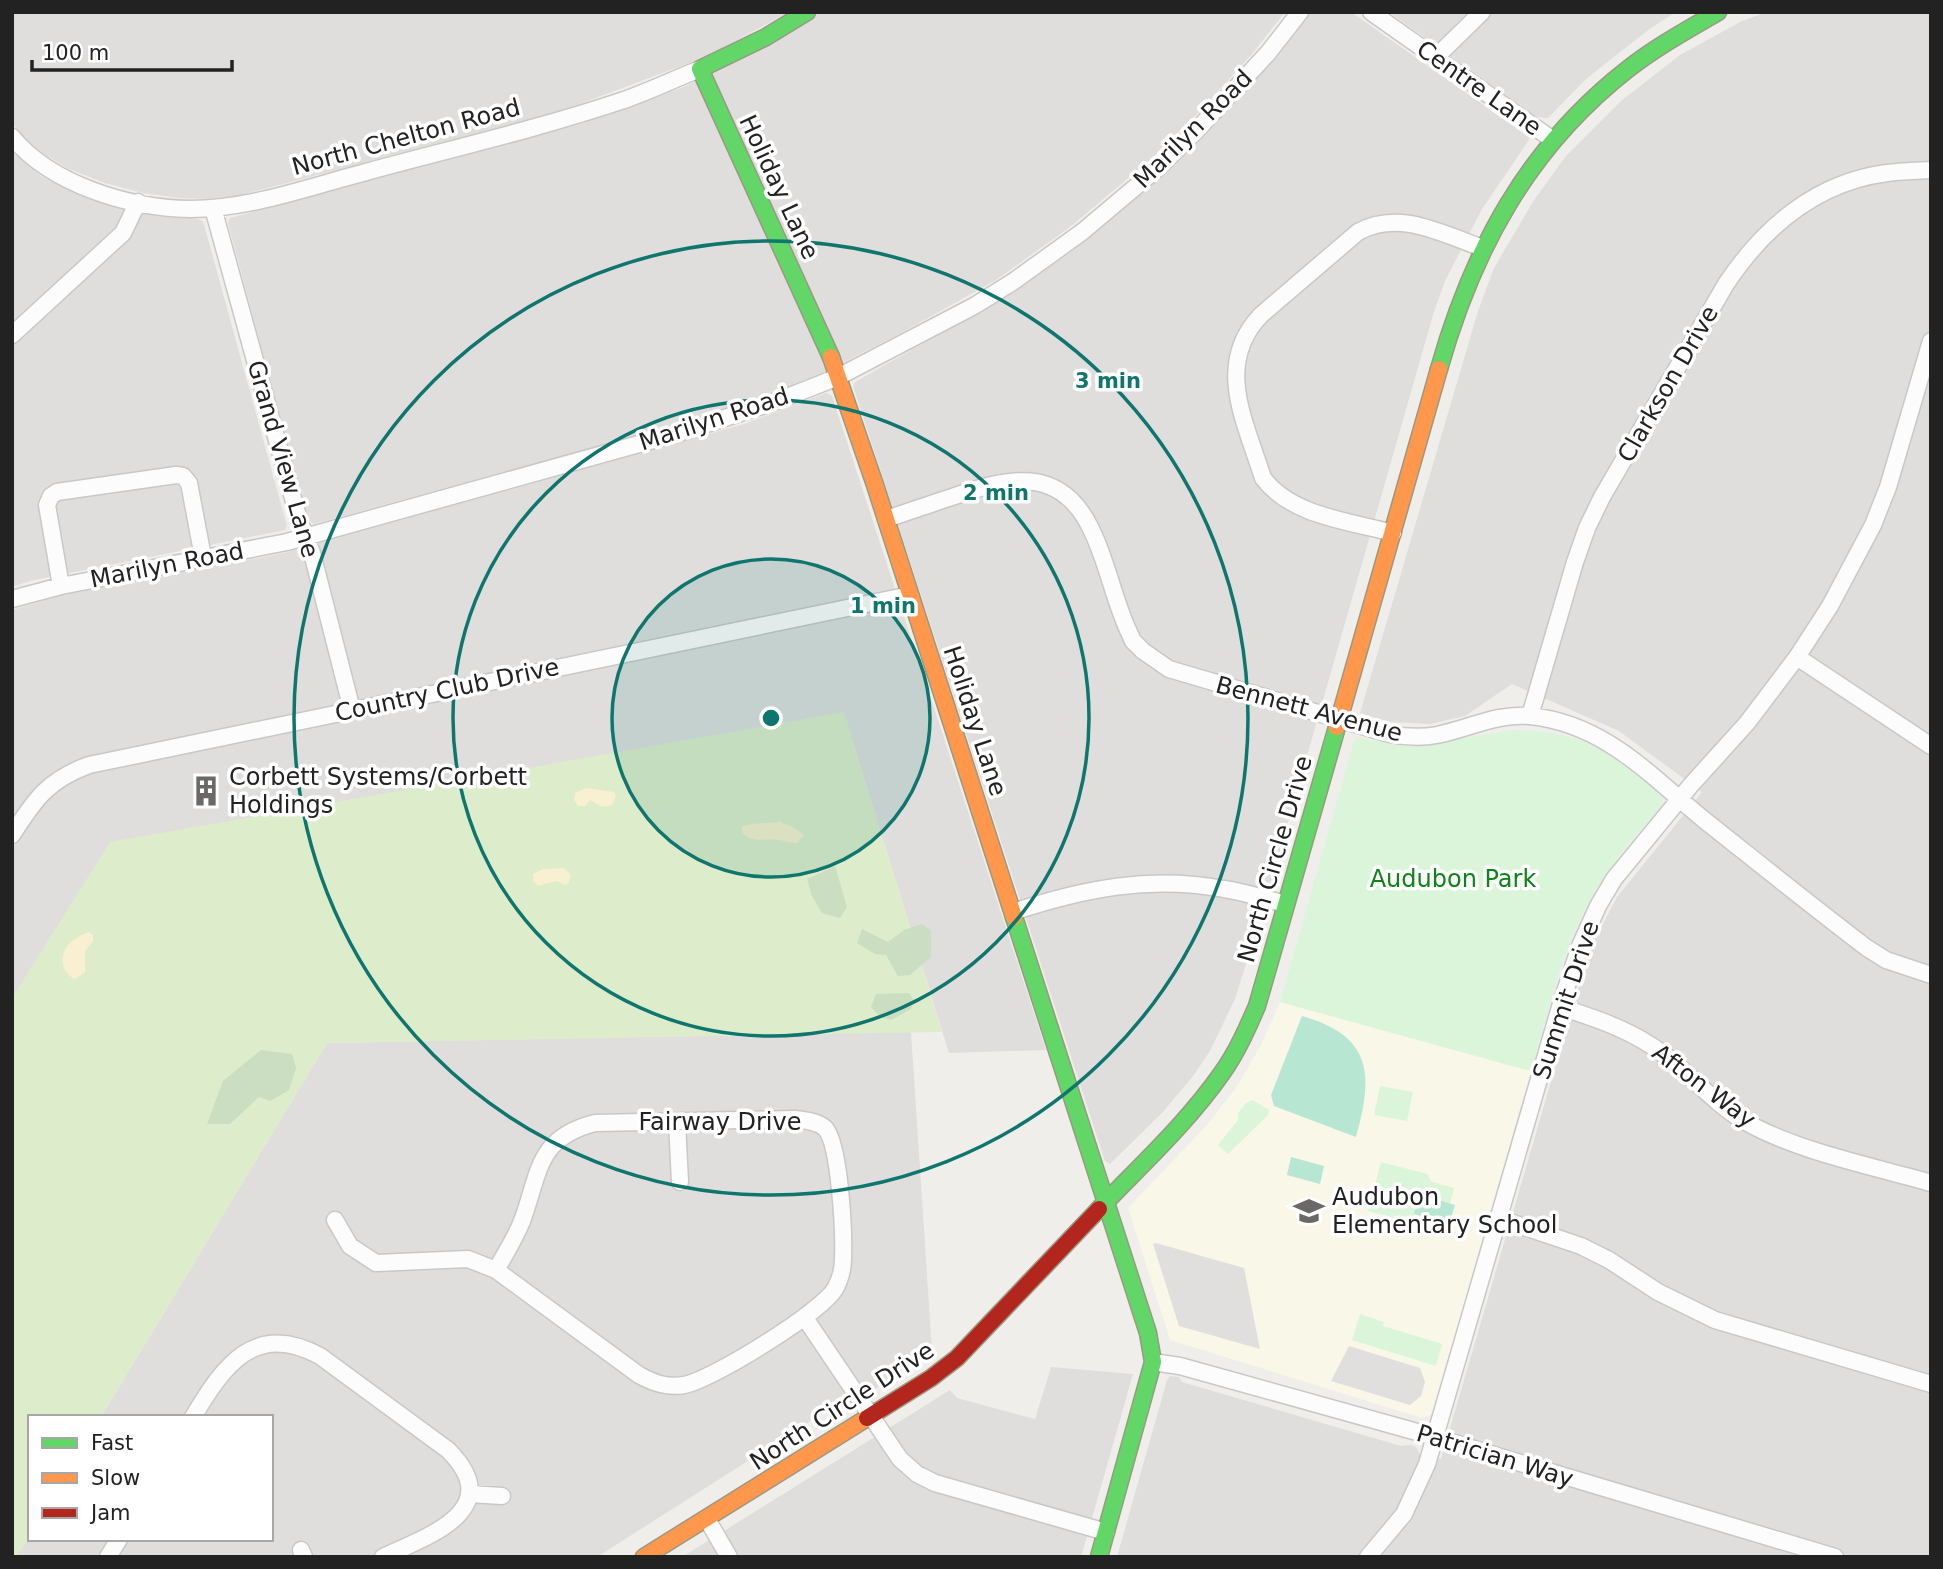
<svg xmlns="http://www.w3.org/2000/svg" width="1943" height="1569" viewBox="0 0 1943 1569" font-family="'DejaVu Sans',sans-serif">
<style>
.residential{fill:#dfdedc}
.education{fill:#f8f7e8}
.grass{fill:#ddeccb}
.forest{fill:#cbdec1}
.sand{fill:#f8f0d0}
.park{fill:#daf5da}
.pitch{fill:#b7e6d2}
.parking{fill:#e0dfde}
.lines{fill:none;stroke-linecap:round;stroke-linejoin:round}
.street-casing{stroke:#c9c8c7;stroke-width:19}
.fast-casing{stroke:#999a82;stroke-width:19}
.slow-casing{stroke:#999a82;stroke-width:19}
.jam-casing{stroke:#999a82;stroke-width:19}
.street{stroke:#fdfcfc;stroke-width:16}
.fast{stroke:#63d668;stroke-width:16}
.slow{stroke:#ff974d;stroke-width:16}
.jam{stroke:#b3261e;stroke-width:16}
.ring{fill:none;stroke:#0f766e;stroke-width:3.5}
.labels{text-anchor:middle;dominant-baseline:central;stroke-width:7;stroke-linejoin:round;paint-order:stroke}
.street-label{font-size:24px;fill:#222;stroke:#fff}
.poi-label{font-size:24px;fill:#222;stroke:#fff;text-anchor:start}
.park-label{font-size:24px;fill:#0c8416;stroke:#fff}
.centre{fill:#0f766e;stroke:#fff;stroke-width:3.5}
.ring-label{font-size:21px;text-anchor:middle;font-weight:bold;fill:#0f766e;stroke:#fff;stroke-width:7;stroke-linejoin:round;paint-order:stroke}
</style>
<rect width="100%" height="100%" fill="#f0eeeb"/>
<!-- residential -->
<path class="residential" d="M12,12H1285L1252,54L1202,109L1152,158L1070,227L996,280L899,334L817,376L758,399L705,417L314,524L307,519L228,223L230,218L578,125L684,87L756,51L789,12L705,57L569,108L480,133L237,196L208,199L178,198L143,193L105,183L69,169L44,154L22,136L12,123Z
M1311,12H1351L1529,137V140L1482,209L1445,281L1433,315L1261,917L1235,999L1210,1051L1193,1076L1162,1113L1110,1164L1105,1161L853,386L855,382L1012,293L1074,250L1169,169L1206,134L1241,96Z
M1389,12H1676L1651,28L1606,63L1585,80L1548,118H1543L1535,116Z
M1767,12H1931V1557H1117L1167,1380L1170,1376L1179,1377L1182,1382L1401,1446L1411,1445L1416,1447L1419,1453L1441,1459L1583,972L1595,939L1617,897L1702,792L1619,731L1512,684L1465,716L1430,724L1389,722L1360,713L1478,311L1494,268L1534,200L1566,156L1621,101L1680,55L1742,21Z
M12,152L41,176L72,192L93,200L162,217L194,218L203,221L287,526L285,530L30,581L12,587Z
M826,393L832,396L1046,1050L949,1053L844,713L12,998V610L58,596L284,553L744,424Z
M911,1032L932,1351L874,1390L828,1410L597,1557H16L30,1535V1539H271V1417H101L327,1043Z
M1051,1367L1133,1374L1081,1557H682L950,1390L957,1398L1035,1419Z"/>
<!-- education -->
<path class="education" d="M1280,1002L1531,1071L1434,1411L1429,1416L1422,1418L1170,1340L1128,1208L1207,1125L1238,1085L1261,1045Z"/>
<!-- grass -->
<path class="grass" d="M844,712L942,1032L327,1043L101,1417H30V1535L16,1557H12V998L110,842Z"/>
<!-- forest -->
<path class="forest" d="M835,866L847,907L840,918L822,913L812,896L807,879Z
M922,924L931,931V957L910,975L898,976L886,955L875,954L857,943L862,929L888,942L904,930Z
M909,993L914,1001L911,1009L891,1020L879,1016L871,1007L876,994Z
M261,1050L292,1054L296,1068L289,1090L270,1101L259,1097L230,1124H207L223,1081Z"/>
<!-- sand -->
<path class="sand" d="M586,788L614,792L616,796L612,805L602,807L590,800L585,806H578L574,800L575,793Z
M780,822L793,827L804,835L797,843C791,843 786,841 780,840C766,837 754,845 742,832V827C750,822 769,824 780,822Z
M564,868L571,875L569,882L566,885L556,881L538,886L533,881V874L543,869Z
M88,932L93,935V941L85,951V972L75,979C61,973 59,956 68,945C73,939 82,935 88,932Z"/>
<!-- park -->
<path class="park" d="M1512,730C1564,731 1599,741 1639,776C1647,783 1657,789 1663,799L1662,805C1640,831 1617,856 1599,885C1563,942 1549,1008 1531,1071L1280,1002L1354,741L1357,737L1394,745L1416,746Z
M1380,1086L1413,1092L1407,1121L1374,1115Z
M1253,1100L1269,1110L1268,1115L1228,1154L1218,1145L1238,1120V1113L1246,1103Z
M1381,1162L1427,1174L1432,1182L1454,1188L1450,1203L1420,1195L1412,1223L1368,1211Z
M1360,1314L1384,1322L1383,1326L1442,1344L1436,1366L1352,1340Z"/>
<!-- pitch -->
<path class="pitch" d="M1302,1016C1372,1036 1374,1074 1356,1137L1274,1106L1271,1095Z
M1291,1157L1324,1166L1320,1184L1287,1175Z
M1420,1194L1455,1205L1449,1224L1414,1214Z"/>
<!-- parking -->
<path class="parking" d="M1156,1243L1244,1268L1260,1349L1179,1326L1153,1244Z
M1349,1346L1420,1368L1425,1382L1421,1396L1410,1405L1331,1381Z"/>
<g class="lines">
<!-- street casing -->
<g class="street-casing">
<path id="street" d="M1371,12L1553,140
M1435,58L1482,12
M12,137C52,185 129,208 190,209C249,209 309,187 366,172C451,149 537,129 621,101C648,92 674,79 700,69
M213,208L299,520L312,553L352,710
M12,335L123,233L138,202
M886,519C908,512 930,504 952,497C1007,478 1060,464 1091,529C1107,561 1113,597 1128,630L1133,641L1143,651L1169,669L1389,734C1405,737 1421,738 1437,735C1468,729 1497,713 1530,716C1607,724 1652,778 1708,823C1761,865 1813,907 1867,948L1886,960L1931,975
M1393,533C1349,521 1291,516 1263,478C1245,421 1214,364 1261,315L1358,232C1399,209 1442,234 1483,248
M61,586L47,505L51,496L57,492L176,475L183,476L189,483L203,557
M12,599L61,586L287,542L682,432L777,401L838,377L974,306L1014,281L1082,232L1158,168L1197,130L1268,53L1300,12
M1797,657L1931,746
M1530,716L1575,562L1587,528L1602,497L1726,284C1764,227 1817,182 1887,173C1901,171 1916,171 1931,170
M12,835C35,799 48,780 89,765L910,595
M1013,912C1083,889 1150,875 1224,889C1245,892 1265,899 1286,904
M1560,1007C1598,1019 1634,1031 1666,1056C1693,1077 1714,1103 1744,1121C1796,1151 1872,1166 1931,1183
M677,1122L680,1182
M1498,1218L1581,1246L1609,1260L1658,1292L1715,1320L1931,1384
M335,1220L350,1246L376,1263L468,1259L496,1270L639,1375C654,1383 667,1388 684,1385C712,1380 821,1312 835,1289C840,1280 843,1269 843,1258C844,1233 840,1144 825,1128C817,1121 804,1120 795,1119L595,1123C536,1138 540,1173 522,1221C515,1239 505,1254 496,1270
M805,1318L900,1459L917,1474L935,1483L1106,1532
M1153,1362L1180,1366L1417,1432L1835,1557
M193,1417C224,1365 255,1321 320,1356L448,1450C508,1510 428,1536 383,1557
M469,1494L502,1496
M707,1519L729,1557
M301,1550L304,1557
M108,1557L119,1539
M1368,1557L1404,1514L1427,1464L1560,1007L1580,946L1598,906L1614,879L1691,785L1747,723L1797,657L1830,606L1873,525L1888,487L1931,341"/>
</g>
<!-- fast casing -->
<g class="fast-casing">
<path id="fast" d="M807,12L766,37L700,69L831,357
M1439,369C1473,249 1528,147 1628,69C1656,47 1687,30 1718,12
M1014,917L1148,1333L1153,1362L1099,1557
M1099,1209C1141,1165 1187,1123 1222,1073C1237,1052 1247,1029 1257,1006L1337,727"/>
</g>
<!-- slow casing -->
<g class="slow-casing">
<path id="slow" d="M831,357L875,485L1014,917
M1337,727L1439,369
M644,1557L867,1418"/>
</g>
<!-- jam casing -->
<g class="jam-casing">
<path id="jam" d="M867,1418L931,1378L957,1358L1099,1209"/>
</g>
<!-- street -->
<use href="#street" class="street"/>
<!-- fast -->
<use href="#fast" class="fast"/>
<!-- slow -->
<use href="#slow" class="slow"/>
<!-- jam -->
<use href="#jam" class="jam"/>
</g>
<!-- distance rings -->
<circle cx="771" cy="718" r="159" fill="#0f766e" fill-opacity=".12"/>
<g class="ring">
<circle cx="771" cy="718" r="159"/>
<circle cx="771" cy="718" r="318"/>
<circle cx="771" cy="718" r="477"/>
</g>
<!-- icons -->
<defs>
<g id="building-bare" transform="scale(2.415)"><path d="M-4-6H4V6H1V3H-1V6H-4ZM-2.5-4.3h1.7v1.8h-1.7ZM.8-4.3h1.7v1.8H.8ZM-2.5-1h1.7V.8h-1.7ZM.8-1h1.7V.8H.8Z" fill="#6a6968" stroke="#fff" stroke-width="2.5" paint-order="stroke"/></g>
<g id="school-bare" transform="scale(2.415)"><path d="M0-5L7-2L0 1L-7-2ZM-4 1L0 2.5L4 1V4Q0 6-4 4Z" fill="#6a6968" stroke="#fff" stroke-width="2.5" paint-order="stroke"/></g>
</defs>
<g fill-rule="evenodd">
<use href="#building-bare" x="206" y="791"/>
<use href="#school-bare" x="1309" y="1211"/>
</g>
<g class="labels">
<!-- street labels -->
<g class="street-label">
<text transform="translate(1479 88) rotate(35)">Centre Lane</text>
<text transform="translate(1193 129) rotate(-45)">Marilyn Road</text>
<text transform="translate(406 137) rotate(-15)">North Chelton Road</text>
<text transform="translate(779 187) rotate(65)">Holiday Lane</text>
<text transform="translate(1668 384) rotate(-60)">Clarkson Drive</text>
<text transform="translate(714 419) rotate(-18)">Marilyn Road</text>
<text transform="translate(283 459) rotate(74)">Grand View Lane</text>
<text transform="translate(167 565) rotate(-11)">Marilyn Road</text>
<text transform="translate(447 690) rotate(-12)">Country Club Drive</text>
<text transform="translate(1309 709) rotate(15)">Bennett Avenue</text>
<text transform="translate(975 721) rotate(72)">Holiday Lane</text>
<text transform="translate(1275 859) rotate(-74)">North Circle Drive</text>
<text transform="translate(1566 1000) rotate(-72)">Summit Drive</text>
<text transform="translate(1704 1086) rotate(37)">Afton Way</text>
<text x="720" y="1122">Fairway Drive</text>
<text transform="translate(842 1406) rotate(-33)">North Circle Drive</text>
<text transform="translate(1495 1456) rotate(17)">Patrician Way</text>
</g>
<!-- poi labels -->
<g class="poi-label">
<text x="229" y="777">Corbett Systems/Corbett<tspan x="229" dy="28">Holdings</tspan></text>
<text x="1332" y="1197">Audubon<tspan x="1332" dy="28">Elementary School</tspan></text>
</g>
<!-- park labels -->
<g class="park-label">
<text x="1453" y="879">Audubon Park</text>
</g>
</g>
<circle cx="771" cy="718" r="10" class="centre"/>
<g class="ring-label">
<text x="1108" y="388">3 min</text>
<text x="996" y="500">2 min</text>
<text x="883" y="613">1 min</text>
</g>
<!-- border -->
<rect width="1943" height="1569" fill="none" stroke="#222222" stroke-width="28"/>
<!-- legend -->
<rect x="28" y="1415" width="245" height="126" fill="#ffffff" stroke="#a7a7a7" stroke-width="2"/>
<rect x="42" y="1438" width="35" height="10" fill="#63d668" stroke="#a7a7a7" stroke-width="2"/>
<text x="91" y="1450" font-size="21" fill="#222222">Fast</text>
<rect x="42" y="1473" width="35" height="10" fill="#ff974d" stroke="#a7a7a7" stroke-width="2"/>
<text x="91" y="1485" font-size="21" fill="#222222">Slow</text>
<rect x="42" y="1508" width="35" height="10" fill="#b3261e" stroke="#a7a7a7" stroke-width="2"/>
<text x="91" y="1520" font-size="21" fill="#222222">Jam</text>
<!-- scale -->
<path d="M32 60v10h200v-10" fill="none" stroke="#222222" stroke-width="3.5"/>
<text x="42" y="60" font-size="21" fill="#222222" stroke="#ffffff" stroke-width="5" paint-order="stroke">100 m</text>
</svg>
